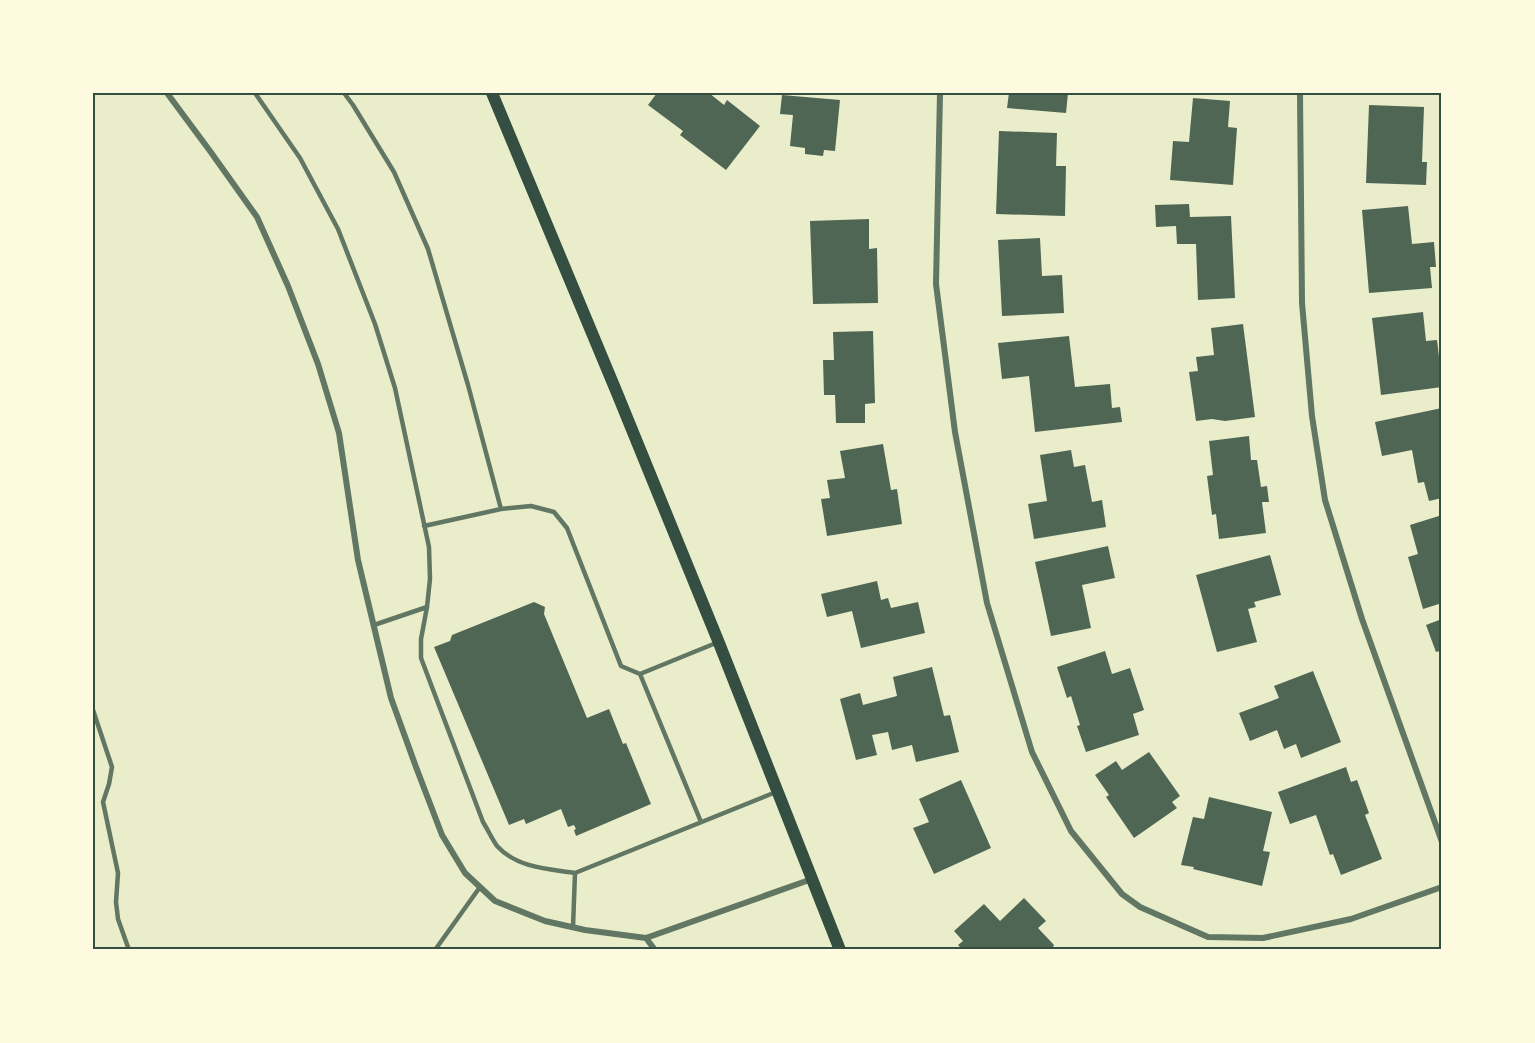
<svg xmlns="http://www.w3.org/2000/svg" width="1535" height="1043" viewBox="0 0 1535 1043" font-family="Roboto,sans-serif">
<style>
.building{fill:#4f6655}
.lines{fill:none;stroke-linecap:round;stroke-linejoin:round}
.service{stroke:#617663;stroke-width:4.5}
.minor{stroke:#617663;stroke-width:6}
.secondary{stroke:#344e41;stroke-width:12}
.neatline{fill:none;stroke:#344e41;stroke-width:2}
</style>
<rect width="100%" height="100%" fill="#e9edc9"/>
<!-- building -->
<path class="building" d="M657,93H709L724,105L727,100L760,126L726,170L680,135L683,131L648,105Z
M1009,93H1068L1066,113L1007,108Z
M782,95L840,100L835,151L824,150L823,156L805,154V148L790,146L793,115L780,114Z
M1193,98L1230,101L1228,127L1237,128L1233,185L1170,180L1173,141L1189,142Z
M1369,105L1424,107L1422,162H1427L1426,185L1366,183Z
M999,131L1057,133L1056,166H1066L1065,216L996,214Z
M1189,204L1190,217L1231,216L1235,298L1198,300L1196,244H1177L1176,226L1156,227L1155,205Z
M1408,206L1412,244L1434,242L1436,267H1430L1432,288L1369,293L1362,210Z
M869,219V249L877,248L878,303L813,304L810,221Z
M1040,238L1042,276L1062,275L1064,313L1002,316L998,240Z
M1423,312L1426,341L1437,340L1440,365H1442V387L1381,395L1372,318Z
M1243,324L1255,417L1225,421L1212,419L1196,421L1189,372L1198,371L1196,357L1214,355L1211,328Z
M873,331L875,403L865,404V423H836L835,395H824L823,360H834L833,332Z
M1069,336L1075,387L1110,384L1112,408L1120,407L1122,422L1035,432L1029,376L1002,379L998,343Z
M1442,408V498L1429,501L1424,482L1418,483L1412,450L1382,456L1375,422Z
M1249,436L1251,460H1257L1261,487L1267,486L1269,502H1262L1266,533L1219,539L1216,514L1212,515L1207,476L1213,475L1209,441Z
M883,444L891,490L897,489L902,524L827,536L821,499L830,498L827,480L845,478L840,451Z
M1071,450L1074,467L1085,465L1092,502L1102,500L1106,527L1034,539L1028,504L1047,501L1040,455Z
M1442,515V603L1423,609L1408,557L1418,554L1410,525Z
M1108,546L1115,578L1082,585L1091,628L1051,636L1035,562Z
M1270,555L1281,595L1254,602L1256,607L1248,609L1257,642L1217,652L1196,575Z
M877,581L881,600L888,598L891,608L918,602L925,633L861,648L852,611L827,617L821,594Z
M534,602L545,607L544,614L587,718L609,709L623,744L626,743L651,804L576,836L574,830L576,829L574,825L568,827L561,809L526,824L524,819L509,825L434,647L450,641L452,635Z
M1442,619V657L1440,651L1436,652L1426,625Z
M1105,651L1112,674L1130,668L1144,710L1133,714L1139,735L1086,752L1077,726L1080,725L1071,696L1067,698L1057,667Z
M932,667L944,716L950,715L959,752L916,762L912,745L892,750L888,732L872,735L877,755L856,760L840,699L860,693L863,705L897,696L893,677Z
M1313,671L1341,742L1301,758L1296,744L1284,749L1277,730L1250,741L1239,713L1279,698L1274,686Z
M1149,752L1180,796L1172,802L1177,808L1134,838L1106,797L1109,795L1095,775L1116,761L1122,770Z
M1346,767L1351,782L1357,780L1369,813L1365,815L1382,859L1341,875L1333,854L1330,855L1316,815L1290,824L1278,792Z
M961,780L991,848L934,874L913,828L929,822L919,799Z
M1209,797L1272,812L1263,851L1270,852L1262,886L1193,869L1194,867L1181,865L1193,817L1204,819Z
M1024,898L1046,921L1038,928L1054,945L1053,947L1056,950H963L958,945L963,941L954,931L984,904L1000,921Z"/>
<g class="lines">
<!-- service -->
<path class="service" d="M255,93L300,158L338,229L375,324L395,388L429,547L430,579L427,607
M344,93L353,105L394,172L428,249L468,385L501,509L531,506L554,512L567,528L621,666L640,674L716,643
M424,526L501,509
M374,625L427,607L421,639V658L483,822C488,830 492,839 497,846C517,868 548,869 575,873
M640,674L701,822
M93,710L112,767L109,784L103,802L118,873L116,902L118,919L129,950
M573,927L575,873L776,792
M435,950L480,887"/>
<!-- minor -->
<path class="minor" d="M167,93L210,151L257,217L288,286L318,364L339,433L358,560L391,698L416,767L442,835L465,873L495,901L545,921L585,930L646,938L812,879
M940,93L936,284L955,432L987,603L1032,752L1071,831L1122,894L1140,907L1208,937L1263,938L1351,919L1442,887
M1300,93L1302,303L1312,416L1325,500L1362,619L1442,842
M646,938L655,950"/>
<!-- secondary -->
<path class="secondary" d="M492,93L617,393L719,643L840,950"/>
</g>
<!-- border -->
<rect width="1535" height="1043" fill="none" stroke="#fefae0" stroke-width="189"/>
<rect x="94" y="94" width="1346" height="854" class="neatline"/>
</svg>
